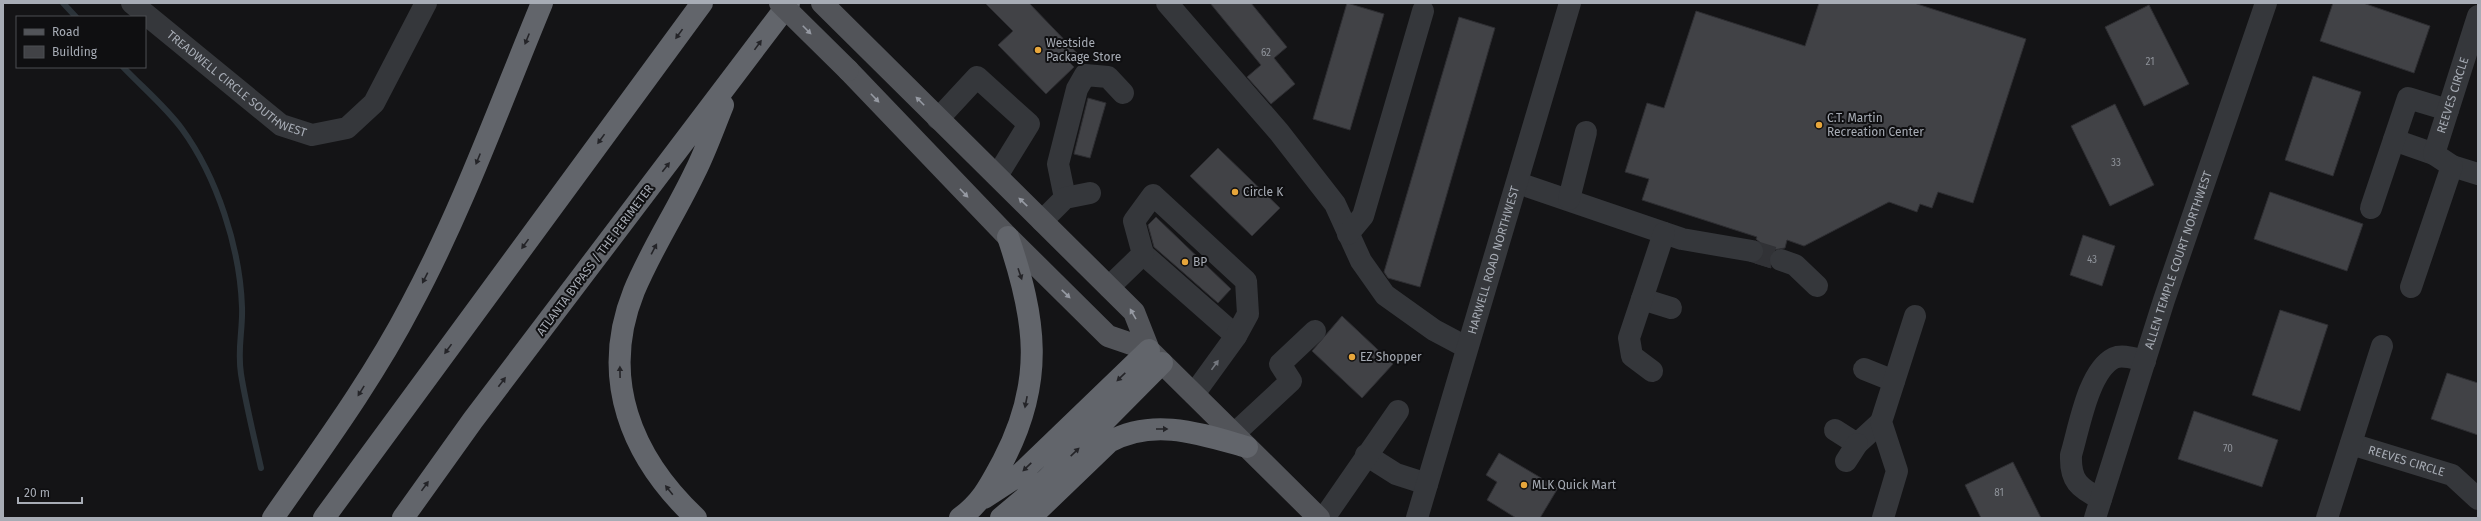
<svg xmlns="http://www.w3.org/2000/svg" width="2481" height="521" viewBox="0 0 2481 521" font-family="'Fira Sans',sans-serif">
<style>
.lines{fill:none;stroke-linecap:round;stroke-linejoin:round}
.stream{stroke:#2b3339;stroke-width:6}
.building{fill:#414246;stroke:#2e2e32}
.minor-tunnel{stroke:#313236;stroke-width:22;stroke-dasharray:22 11;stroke-linecap:butt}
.minor{stroke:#35373b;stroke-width:22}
.major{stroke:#525459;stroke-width:22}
.highway{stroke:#62656b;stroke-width:22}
.major-bridge{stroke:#525459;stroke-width:22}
.oneway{fill:#969aa3}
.oneway2{fill:#242428}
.oneway3{fill:#74777e}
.poi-dot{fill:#e7a63b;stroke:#0f0f11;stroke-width:1.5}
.labels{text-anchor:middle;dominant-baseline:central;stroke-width:4;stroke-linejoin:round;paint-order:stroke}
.number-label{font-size:10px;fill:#8e9299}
.poi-label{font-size:12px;fill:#a7acb5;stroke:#0f0f11;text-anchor:start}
.street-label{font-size:12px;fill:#a7acb5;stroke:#0f0f11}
</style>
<rect width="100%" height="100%" fill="#141416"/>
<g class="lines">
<!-- stream -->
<path class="stream" d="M63,3L76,17
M123,67C142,87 165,106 182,129C217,177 240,248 242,307C243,330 237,349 241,374C246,405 254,437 261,468"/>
</g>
<!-- building -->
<path class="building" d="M985,3H1029L1078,54L1070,63L1074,67L1046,94L998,45L1013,31Z
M1210,3H1251L1287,47L1274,58L1295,84L1271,104L1247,77L1261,65Z
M1347,3L1384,14L1350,130L1313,119Z
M1819,3H1914L2026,39L1973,203L1938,192L1932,208L1920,204L1917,212L1889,202L1804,246L1787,240L1785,248L1773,250L1769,255L1771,268L1755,263L1761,259L1764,253V246L1756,239L1757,237L1642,200L1649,179L1625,172L1647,103L1664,108L1696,11L1805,46Z
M2333,3H2363L2430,26L2414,73L2320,41Z
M2149,5L2189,84L2144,106L2105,27Z
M1459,17L1495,28L1420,287L1388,278L1384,272Z
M2313,76L2361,92L2333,176L2285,160Z
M1088,98L1106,103L1090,158L1074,154Z
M2115,104L2154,185L2110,206L2071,126Z
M1218,148L1280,208L1252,236L1190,176Z
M2270,192L2363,224L2347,271L2254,239Z
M1156,217L1231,289L1218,303L1154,247L1148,225Z
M2083,235L2115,246L2102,286L2070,275Z
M2280,310L2328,325L2300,411L2252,395Z
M1342,316L1393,364L1362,398L1312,351Z
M2447,373L2478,383V435L2431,419Z
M2194,411L2278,440L2262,487L2178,459Z
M1499,453L1558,488L1540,518H1516L1487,500L1497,482L1486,475Z
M2013,462L2041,518H1981L1965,485Z"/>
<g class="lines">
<!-- minor-tunnel -->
<path class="minor-tunnel" d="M1752,251L1781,260"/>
<!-- minor -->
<g class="minor">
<path id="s1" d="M132,3L281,125L312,135L347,128L374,103L426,3"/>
<path d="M1167,3L1279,132L1335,204L1361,261L1385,295L1434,330L1466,347"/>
<path d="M938,119L977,77L1029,124L997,176"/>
<path d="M2394,140L2434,154"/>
<path d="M2452,166L2478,174"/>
<path d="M1518,183L1682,239L1752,251"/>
<path d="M1065,198L1058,164L1077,89L1085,75L1108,77L1123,93"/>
<path d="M1569,199L1586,132"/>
<path d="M2371,208L2408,98L2448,110"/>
<path d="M1042,221L1065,198L1090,193"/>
<path d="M1348,234L1363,216L1423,11"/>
<path d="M1143,254L1236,336"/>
<path d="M1781,260L1795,265L1817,286"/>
<path d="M1109,287L1143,254L1134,221L1153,195L1246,281L1248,314L1236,336L1194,394"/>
<path id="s2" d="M2411,287L2452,166L2434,154L2478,16"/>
<path d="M1642,299L1671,308"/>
<path d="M1864,369L1894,381"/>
<path d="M1652,371L1632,356L1629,338L1664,233"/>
<path d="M1835,430L1857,444L1881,422"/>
<path d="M1234,434L1291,381L1280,364L1315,331"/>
<path id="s3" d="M2351,444L2452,475L2478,499"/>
<path d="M1366,455L1396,474L1427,484"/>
<path d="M1846,461L1857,444"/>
<path d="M2101,499C2079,488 2070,481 2071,455C2079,429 2088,371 2114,358C2123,354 2135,359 2145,361"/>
<path d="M1324,518L1398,411"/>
<path id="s4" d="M1417,518L1570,3"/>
<path d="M1883,518L1897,471L1881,422L1915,316"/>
<path id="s5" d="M2095,518L2164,300L2266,3"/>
<path d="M2327,518L2382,346"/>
</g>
<!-- major -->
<path class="major" d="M822,3L1134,312L1149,350L1319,518
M848,70L1008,237L1108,336L1149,350"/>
<!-- highway -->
<path class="highway" d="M984,498L1018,476L1149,350
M273,518C321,449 372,380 411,305C463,208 500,104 542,3
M324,518L702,3
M403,518L473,420L789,3
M696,518C631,457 599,378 634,291C651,250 676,212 695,172C706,150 714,127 723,105
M960,518C982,502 990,485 1003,461C1045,381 1036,319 1008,237
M1001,518L1046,480L1162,363
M1030,518L1109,442C1154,417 1201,434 1247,447"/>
<!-- major-bridge -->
<path class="major-bridge" d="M780,3L848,70"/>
</g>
<!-- one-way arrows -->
<defs><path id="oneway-solid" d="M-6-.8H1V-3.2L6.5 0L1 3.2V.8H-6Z"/></defs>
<g class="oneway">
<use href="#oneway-solid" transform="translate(807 30) rotate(45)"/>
<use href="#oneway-solid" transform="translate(875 98) rotate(46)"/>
<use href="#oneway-solid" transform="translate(920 101) rotate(-135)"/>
<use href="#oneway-solid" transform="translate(964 193) rotate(46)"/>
<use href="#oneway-solid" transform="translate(1023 202) rotate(-136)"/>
<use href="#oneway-solid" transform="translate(1066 294) rotate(44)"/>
<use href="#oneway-solid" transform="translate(1133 314) rotate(-120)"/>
</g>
<g class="oneway2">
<use href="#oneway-solid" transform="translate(679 34) rotate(126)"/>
<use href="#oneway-solid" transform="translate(527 39) rotate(112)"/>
<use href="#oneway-solid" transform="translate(758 45) rotate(-54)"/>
<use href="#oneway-solid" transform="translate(601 139) rotate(126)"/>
<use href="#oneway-solid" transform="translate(478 159) rotate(112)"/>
<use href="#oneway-solid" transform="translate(666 167) rotate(-52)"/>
<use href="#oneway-solid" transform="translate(525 244) rotate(126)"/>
<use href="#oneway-solid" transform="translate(654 249) rotate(-62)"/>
<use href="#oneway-solid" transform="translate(1020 274) rotate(71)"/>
<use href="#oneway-solid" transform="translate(425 278) rotate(117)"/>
<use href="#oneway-solid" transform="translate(448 349) rotate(126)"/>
<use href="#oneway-solid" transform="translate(620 372) rotate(-91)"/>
<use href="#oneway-solid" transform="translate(1121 377) rotate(136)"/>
<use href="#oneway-solid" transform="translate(502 382) rotate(-53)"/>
<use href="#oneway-solid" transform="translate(361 391) rotate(122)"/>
<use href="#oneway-solid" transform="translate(1026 402) rotate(101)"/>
<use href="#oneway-solid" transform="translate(1162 429)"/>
<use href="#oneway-solid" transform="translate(1075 452) rotate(-44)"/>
<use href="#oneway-solid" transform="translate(1027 467) rotate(136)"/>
<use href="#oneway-solid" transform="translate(425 486) rotate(-54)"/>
<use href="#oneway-solid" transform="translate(669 490) rotate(-129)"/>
</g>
<use class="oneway3" href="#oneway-solid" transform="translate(1215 365) rotate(-54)"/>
<!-- markers -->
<g class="poi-dot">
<circle cx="1038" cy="50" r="4"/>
<circle cx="1819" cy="125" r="4"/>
<circle cx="1235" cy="192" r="4"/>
<circle cx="1185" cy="262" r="4"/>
<circle cx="1352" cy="357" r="4"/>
<circle cx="1524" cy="485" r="4"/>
</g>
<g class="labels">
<!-- number labels -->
<g class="number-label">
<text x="1266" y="53">62</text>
<text x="2150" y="62">21</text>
<text x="2116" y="163">33</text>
<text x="2092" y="260">43</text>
<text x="2228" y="449">70</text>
<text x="1999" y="493">81</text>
</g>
<!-- poi labels -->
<g class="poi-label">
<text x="1046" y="43">Westside<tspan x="1046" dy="14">Package Store</tspan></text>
<text x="1827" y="118">C.T. Martin<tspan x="1827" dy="14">Recreation Center</tspan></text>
<text x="1243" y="192">Circle K</text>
<text x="1193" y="262">BP</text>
<text x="1360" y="357">EZ Shopper</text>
<text x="1532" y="485">MLK Quick Mart</text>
</g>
<!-- street labels -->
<g class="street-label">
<text stroke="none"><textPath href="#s1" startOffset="133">TREADWELL CIRCLE SOUTHWEST</textPath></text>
<text stroke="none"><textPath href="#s2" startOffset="211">REEVES CIRCLE</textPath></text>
<text transform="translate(595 260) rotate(-53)">ATLANTA BYPASS / THE PERIMETER</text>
<text stroke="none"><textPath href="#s5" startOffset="271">ALLEN TEMPLE COURT NORTHWEST</textPath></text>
<text stroke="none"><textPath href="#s4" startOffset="269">HARWELL ROAD NORTHWEST</textPath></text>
<text stroke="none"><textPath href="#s3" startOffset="58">REEVES CIRCLE</textPath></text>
</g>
</g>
<!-- border -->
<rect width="2481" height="521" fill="none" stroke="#a7acb5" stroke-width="8"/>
<!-- legend -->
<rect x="16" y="16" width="130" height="52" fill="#0f0f11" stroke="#4c4e53"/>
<rect x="24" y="29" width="20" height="6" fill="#525459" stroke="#4c4e53"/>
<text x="52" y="36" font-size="12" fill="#a7acb5">Road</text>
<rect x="24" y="46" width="20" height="12" fill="#414246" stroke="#4c4e53"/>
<text x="52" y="56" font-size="12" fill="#a7acb5">Building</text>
<!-- scale -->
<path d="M18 497v6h64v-6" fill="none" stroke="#a7acb5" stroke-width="2"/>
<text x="24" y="497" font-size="12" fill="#a7acb5" stroke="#0f0f11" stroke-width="3" paint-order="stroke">20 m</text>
</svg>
